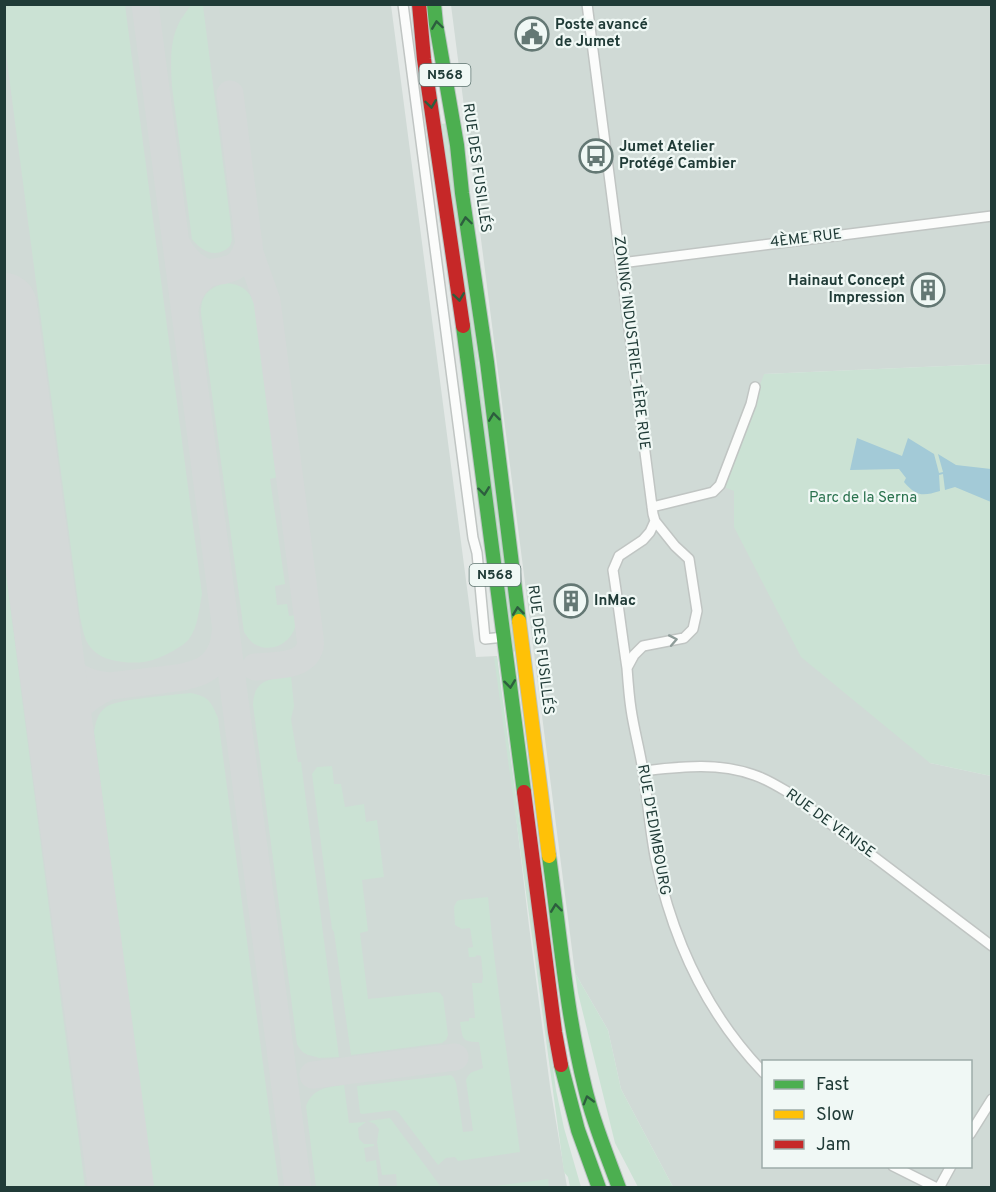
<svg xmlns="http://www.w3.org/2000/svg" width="996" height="1192" viewBox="0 0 996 1192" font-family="Overpass,sans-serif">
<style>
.built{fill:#d0dad6;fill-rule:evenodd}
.green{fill:#cbe2d4}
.water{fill:#a3cad7}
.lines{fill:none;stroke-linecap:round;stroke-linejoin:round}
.taxiway{stroke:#d4d9d8;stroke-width:27}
.runway{stroke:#d4d9d8;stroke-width:66}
.street-casing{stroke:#c0c5c3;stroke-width:12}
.fast-casing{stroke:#bbc5c3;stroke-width:16}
.slow-casing{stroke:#bbc5c3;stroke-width:16}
.jam-casing{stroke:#bbc5c3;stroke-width:16}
.street{stroke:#fbfcfb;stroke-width:9}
.fast{stroke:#4caf50;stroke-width:14}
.slow{stroke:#ffc107;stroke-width:14}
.jam{stroke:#c62828;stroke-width:14}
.oneway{stroke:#2d5e3e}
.oneway2{stroke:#8e9c99}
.labels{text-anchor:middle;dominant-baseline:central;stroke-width:4.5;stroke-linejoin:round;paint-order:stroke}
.shield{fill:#f0f8f5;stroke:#5e7470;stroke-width:1.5}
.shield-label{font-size:14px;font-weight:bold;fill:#203b37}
.poi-label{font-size:15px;font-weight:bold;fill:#203b37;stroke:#f0f8f5;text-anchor:start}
.street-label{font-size:15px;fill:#203b37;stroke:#f0f8f5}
.park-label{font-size:15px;fill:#2a724e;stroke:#f0f8f5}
</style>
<rect width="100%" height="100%" fill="#e3e8e6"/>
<!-- built -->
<path class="built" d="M5,5H391L476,657L497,656L529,926L550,1086L567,1187L5,1188Z
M451,5H991V364L764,374L930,763L991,776V1187H673L621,1089L608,1030L575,973ZM764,1062H970V1166H764Z"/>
<!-- green -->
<path class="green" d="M4,5H125L202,594C199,609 198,627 189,639C183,647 162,657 153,660C137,665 106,663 94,651C84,642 83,630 80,617L5,46Z
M191,5L203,6L230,218L232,240L230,246C217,259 202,252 192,239L172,87C171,67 169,44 178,25C181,18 187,11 191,5Z
M447,123L516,651L511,652L442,124Z
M224,283C241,284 248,289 255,304L278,477L270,479L285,584L275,586L277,605L287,604L289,616L296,615C299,638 274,657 253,643C249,640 247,636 244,632L201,313C201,295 208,289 224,283Z
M991,364V776L930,763L801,657L734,527V491L724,487L755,387L760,385L764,374Z
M4,566H5L85,1187H5Z
M494,657H497L556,1090L564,1128L581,1187H570L568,1177L564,1172Z
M291,676L294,706L291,719L298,762H301L339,1057L318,1058L317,1057C307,1055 302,1054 297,1044L253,705C254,679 270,679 291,676Z
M190,693C208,696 211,701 218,718L279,1187H153L94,732C96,722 97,714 106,707C116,699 174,695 190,693Z
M332,766L334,784H341L345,807L364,804L366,822L377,820L384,877L362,880L368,931L360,933L368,999L436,992L440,993L443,997L448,1035L446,1040L442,1043L351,1055L334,932L332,929L312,774L317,767Z
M488,897C496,982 509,1067 520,1152L458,1161L455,1157L446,1158L438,1165L398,1112L395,1110L362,1114L360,1113L357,1086L451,1075L454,1078L456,1083L463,1132L473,1131L466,1080C470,1070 475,1072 483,1068L479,1042C461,1042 463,1039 460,1022L469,1021V1018H475L472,983H482L483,977L481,956L477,955L475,957H469L468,948L473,947L470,928L462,929L455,925L454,907L457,901L460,900Z
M575,973L608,1030L621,1089L673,1187H638L615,1143L578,993Z
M344,1085L349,1123L366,1122L358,1128L359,1139L364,1144H374V1146L364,1148L366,1162L376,1160L379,1187H316L306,1106C313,1088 327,1087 344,1085Z
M390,1118L441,1187H397L396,1174L382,1175L377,1142L379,1129L375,1124L368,1121Z
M548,1179L549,1187H487Z"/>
<!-- water -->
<path class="water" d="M857,438L902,456L908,438L934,454L939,473L943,472L938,454L956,465L991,469V502L955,487L945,490L943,474L939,475L940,491C923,496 917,497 904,482L906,478L899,469L850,470Z"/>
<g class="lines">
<!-- taxiway -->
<path class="taxiway" d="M145,4L298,1188
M230,94L250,253L267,301L310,637C310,640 311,644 310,647C304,668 272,665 255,667
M176,242C183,257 192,267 208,273C194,283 187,293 185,311
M208,273C234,269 242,268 249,242
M4,459C20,480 27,496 33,521
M47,627C50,636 52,647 57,655C69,676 87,684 110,686C74,702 68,717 63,754
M110,686C127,684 144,682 161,680C193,676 221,673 225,634
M313,1075L455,1057"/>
<!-- runway -->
<path class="runway" d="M4,306L121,1188"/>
<!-- street casing -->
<g class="street-casing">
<path id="street" d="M403,4L473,538L477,553L485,639L504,637
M587,4L653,514L655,521L675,546L689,559L697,611L693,629L684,638L643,646L634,655L627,668
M621,263L992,216
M652,507L713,492L720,485L751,404L755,387
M655,521L650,532L643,540L619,556L613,570C618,602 622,635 627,668C628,682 629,696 631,709C634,730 640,751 643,771C648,801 650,832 656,861C673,940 707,1014 764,1073
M643,771C680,767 717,762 754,775C767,779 779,787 791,794L992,946
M970,1134L992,1099
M893,1166L937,1188
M939,1188L951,1166"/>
</g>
<!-- fast casing -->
<g class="fast-casing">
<path id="fast" d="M434,4L436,24L457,145L462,193L487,362L519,621
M463,326L524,792
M549,856C560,933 566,1012 585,1088C593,1122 607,1155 619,1188
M561,1065L578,1130L599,1188"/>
</g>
<!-- slow casing -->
<g class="slow-casing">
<path id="slow" d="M519,621L549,856"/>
</g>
<!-- jam casing -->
<g class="jam-casing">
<path id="jam" d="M419,4L424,59L463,326
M524,792L555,1032L561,1065"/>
</g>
<!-- street -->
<use href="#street" class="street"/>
<!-- fast -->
<use href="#fast" class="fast"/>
<!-- slow -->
<use href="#slow" class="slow"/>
<!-- jam -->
<use href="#jam" class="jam"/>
</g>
<!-- one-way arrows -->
<defs><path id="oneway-chevron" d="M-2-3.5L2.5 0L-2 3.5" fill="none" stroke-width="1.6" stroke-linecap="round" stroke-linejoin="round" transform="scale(1.5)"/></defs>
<g class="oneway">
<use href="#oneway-chevron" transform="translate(437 25) rotate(-98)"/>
<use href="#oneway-chevron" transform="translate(431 104) rotate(82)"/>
<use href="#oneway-chevron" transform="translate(466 221) rotate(-98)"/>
<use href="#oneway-chevron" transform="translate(459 297) rotate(82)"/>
<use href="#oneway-chevron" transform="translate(494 417) rotate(-97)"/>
<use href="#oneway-chevron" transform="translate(484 491) rotate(83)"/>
<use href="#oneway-chevron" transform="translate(518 611) rotate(-97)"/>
<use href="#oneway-chevron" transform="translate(510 684) rotate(83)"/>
<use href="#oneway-chevron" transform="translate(556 908) rotate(-97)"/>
<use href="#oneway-chevron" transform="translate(588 1100) rotate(-106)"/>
</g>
<use class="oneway2" href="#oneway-chevron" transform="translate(673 640) rotate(-11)"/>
<!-- icons -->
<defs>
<g id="civic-ring" transform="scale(1.725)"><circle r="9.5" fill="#f0f8f5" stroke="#647874" stroke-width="1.5"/><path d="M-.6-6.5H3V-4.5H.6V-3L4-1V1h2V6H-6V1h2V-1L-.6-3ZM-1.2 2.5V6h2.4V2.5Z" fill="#647874"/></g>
<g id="bus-ring" transform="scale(1.725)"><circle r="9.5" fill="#f0f8f5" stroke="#647874" stroke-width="1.5"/><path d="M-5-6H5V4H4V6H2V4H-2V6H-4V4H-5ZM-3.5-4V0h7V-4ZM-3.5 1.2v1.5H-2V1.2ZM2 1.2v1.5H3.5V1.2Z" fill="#647874"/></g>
<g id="building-ring" transform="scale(1.725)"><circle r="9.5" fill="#f0f8f5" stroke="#647874" stroke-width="1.5"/><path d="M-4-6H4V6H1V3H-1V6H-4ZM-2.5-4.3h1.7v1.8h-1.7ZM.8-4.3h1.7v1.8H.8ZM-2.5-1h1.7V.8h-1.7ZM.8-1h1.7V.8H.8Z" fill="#647874"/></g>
</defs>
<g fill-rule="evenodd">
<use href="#civic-ring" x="532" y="34"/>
<use href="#bus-ring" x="596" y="156"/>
<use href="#building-ring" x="928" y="290"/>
<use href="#building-ring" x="571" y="601"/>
</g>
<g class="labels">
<!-- shield labels -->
<g class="shield">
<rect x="419.5" y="64" width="51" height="22" rx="4.5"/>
<rect x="469.5" y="564" width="51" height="22" rx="4.5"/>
</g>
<g class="shield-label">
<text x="445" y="75">N568</text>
<text x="495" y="575">N568</text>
</g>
<!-- poi labels -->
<g class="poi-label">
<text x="555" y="25">Poste avancé<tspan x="555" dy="17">de Jumet</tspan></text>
<text x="619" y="147">Jumet Atelier<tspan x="619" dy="17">Protégé Cambier</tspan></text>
<text x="905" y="281" text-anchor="end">Hainaut Concept<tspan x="905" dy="17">Impression</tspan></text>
<text x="594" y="601">InMac</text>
</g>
<!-- street labels -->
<g class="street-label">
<text transform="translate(476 168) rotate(82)">RUE DES FUSILLÉS</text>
<text transform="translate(806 239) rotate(-7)">4ÈME RUE</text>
<text transform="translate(631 343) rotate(83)">ZONING INDUSTRIEL-1ÈRE RUE</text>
<text transform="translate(540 650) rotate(83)">RUE DES FUSILLÉS</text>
<text transform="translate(830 824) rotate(36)">RUE DE VENISE</text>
<text transform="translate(653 830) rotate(80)">RUE D'EDIMBOURG</text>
</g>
<!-- park labels -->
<g class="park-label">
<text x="863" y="498">Parc de la Serna</text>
</g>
</g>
<!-- border -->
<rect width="996" height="1192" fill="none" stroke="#203b37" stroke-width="12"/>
<!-- legend -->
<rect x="762" y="1060" width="210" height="108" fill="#f0f8f5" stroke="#9daca9" stroke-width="1.5"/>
<rect x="774" y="1080" width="30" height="9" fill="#4caf50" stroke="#9daca9" stroke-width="1.5"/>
<text x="816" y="1090" font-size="18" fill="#203b37">Fast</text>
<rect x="774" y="1110" width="30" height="9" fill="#ffc107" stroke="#9daca9" stroke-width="1.5"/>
<text x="816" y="1120" font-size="18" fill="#203b37">Slow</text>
<rect x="774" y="1140" width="30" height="9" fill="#c62828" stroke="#9daca9" stroke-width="1.5"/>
<text x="816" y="1150" font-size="18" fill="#203b37">Jam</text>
</svg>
